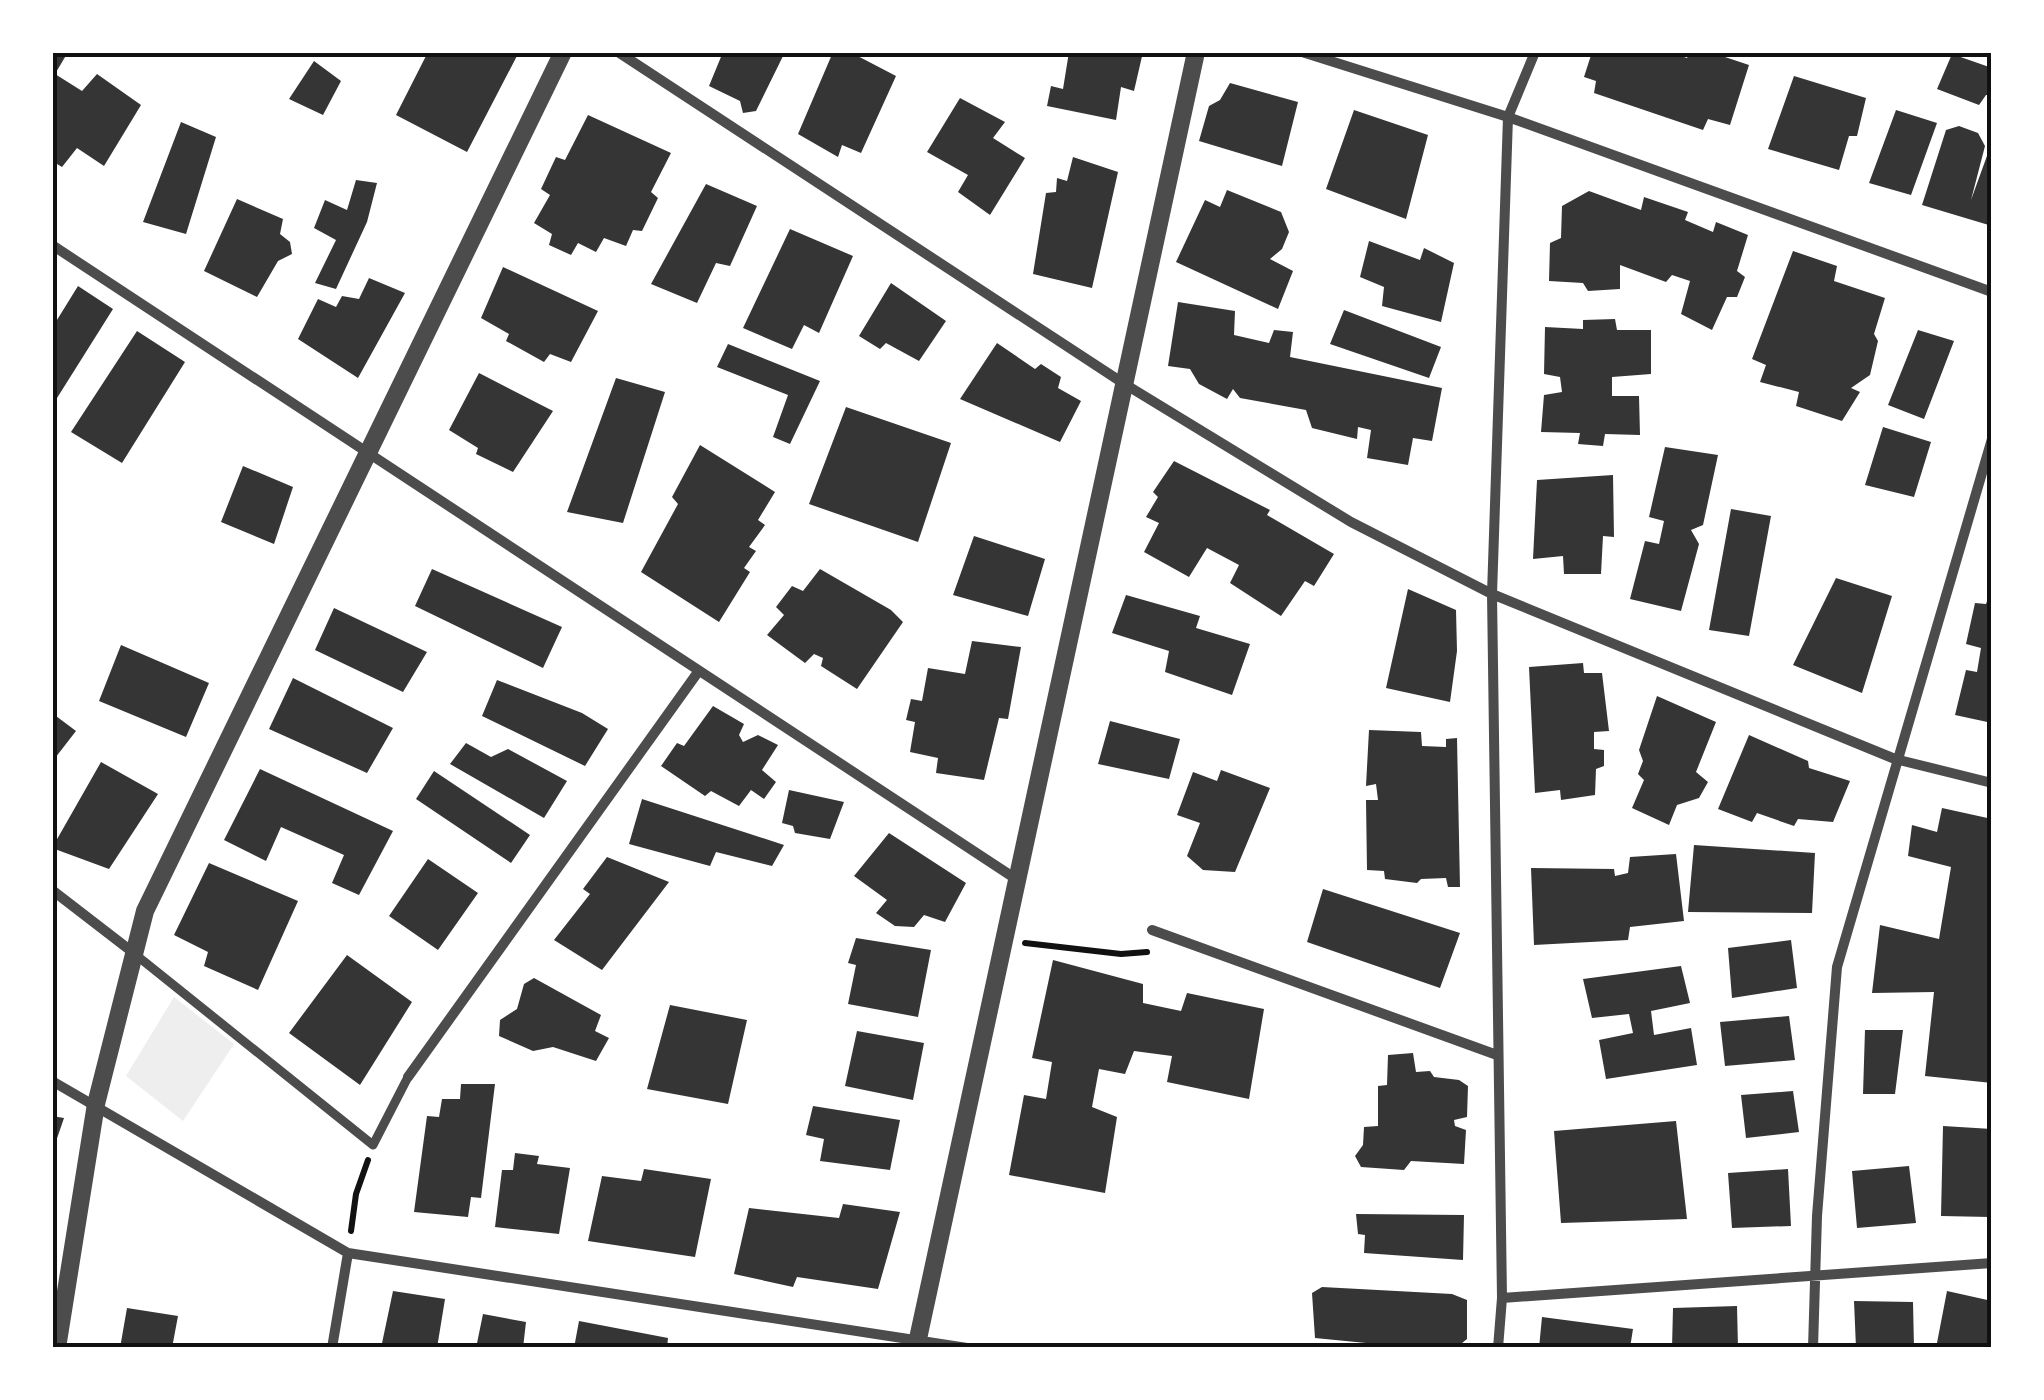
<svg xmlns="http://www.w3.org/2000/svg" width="2044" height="1400" viewBox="0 0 2044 1400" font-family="'Fira Sans',sans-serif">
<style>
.green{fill:#eee}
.building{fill:#353535}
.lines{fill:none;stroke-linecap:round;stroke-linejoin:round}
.path{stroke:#111;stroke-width:6}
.pedestrian{stroke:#4c4c4c;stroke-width:9}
.minor{stroke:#4c4c4c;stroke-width:10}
.tertiary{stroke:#4c4c4c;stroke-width:18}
.neatline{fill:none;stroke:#111;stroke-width:4}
</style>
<rect width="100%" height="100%" fill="#fff"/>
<!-- green -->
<path class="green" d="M174,997L234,1044L183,1121L126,1076Z"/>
<!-- building -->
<path class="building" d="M52,52H68L55,74L82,91L97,74L141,105L104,166L77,148L62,167L52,161Z
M428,52H519L467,152L396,115Z
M723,52H785L756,111L743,113L740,101L709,86Z
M833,52H850L896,76L861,153L842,145L838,157L798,134Z
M1069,52H1143L1134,91L1121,87L1116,120L1047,106L1051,86L1063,89Z
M1592,52H1669L1687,58L1690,52H1710L1749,65L1730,125L1708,119L1703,130L1594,93L1596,81L1584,77Z
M1952,54L1992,68V95H1986L1979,105L1937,89Z
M314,61L341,81L323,115L289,99Z
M1794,76L1866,98L1857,136H1849L1839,170L1768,149Z
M1230,83L1298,102L1282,166L1199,141L1209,106L1220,100Z
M960,98L1005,122L993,138L1025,158L990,215L958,192L968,175L927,152Z
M1354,110L1428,135L1406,219L1326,189Z
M1896,110L1937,123L1911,195L1869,183Z
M588,115L671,153L651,192L658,198L642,231L633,230L626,246L604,238L596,252L578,243L571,255L549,245L552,234L534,223L550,195L541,189L556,157L565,160Z
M181,122L216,137L186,234L143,222Z
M1959,126L1978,133L1985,146L1971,200L1992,142V226L1922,205L1946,130Z
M1073,157L1118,172L1092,288L1033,274L1046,193L1056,192L1057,178L1067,181Z
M356,180L377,183L367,222L336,289L315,283L336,240L314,228L325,200L347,210Z
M706,184L757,206L730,266L716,263L697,303L651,284Z
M1227,190L1281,212L1289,232L1282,249L1270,259L1293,271L1278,309L1176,262L1205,200L1220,207Z
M1589,191L1641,210L1644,197L1688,212L1685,220L1713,232L1716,222L1748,235L1737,271L1745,277L1737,297H1727L1712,330L1681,314L1690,281L1672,275L1666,282L1620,265V289L1588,291L1583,283L1549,281L1550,243L1561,238L1562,206Z
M237,199L283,219L280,234L290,242L292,254L278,261L257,297L204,271Z
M790,229L853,256L819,333L804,325L792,349L743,328Z
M1369,241L1420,260L1424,248L1454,263L1441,322L1382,306L1384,287L1360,277Z
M1793,251L1837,266L1834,281L1885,298L1874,334L1878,341L1870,375L1851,388L1860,392L1842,421L1796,406L1799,392L1760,382L1766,365L1752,359Z
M503,267L598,311L571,362L550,354L544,362L506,341L509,334L481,318Z
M369,278L405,293L358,378L298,339L318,299L336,307L342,296L359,299Z
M891,283L946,321L919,361L886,343L880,349L859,336Z
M78,286L113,309L52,406V328Z
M1178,302L1235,311L1234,335L1269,343L1274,330L1293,332L1290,357L1442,388L1432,441L1413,438L1408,465L1367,458L1371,430L1358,427L1357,439L1312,428L1306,410L1240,398L1233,389L1227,399L1199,384L1190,369L1168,366Z
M1344,310L1441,347L1429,378L1330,344Z
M1615,319L1617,330H1651V374L1612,377V396H1639L1640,435L1605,434L1603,446L1578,444L1580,433L1541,432L1544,395L1562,392L1560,377L1544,374L1545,327L1583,329V320Z
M1918,330L1954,341L1924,419L1888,405Z
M137,331L185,362L122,463L71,432Z
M997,343L1035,369L1041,364L1061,377L1058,388L1081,401L1060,442L960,399Z
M728,344L820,381L790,444L773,437L788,395L717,367Z
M479,373L553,411L513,472L476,454L478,448L449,430Z
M616,378L665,392L623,523L567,512Z
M846,407L951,443L918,542L809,504Z
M1883,427L1931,442L1914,497L1865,485Z
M700,445L775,492L758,520L765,525L749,547L756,551L744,568L750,572L719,622L641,572L678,504L672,497Z
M1665,447L1718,455L1703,525L1691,530L1699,544L1681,611L1630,599L1645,541L1659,544L1664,521L1649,517Z
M1174,461L1270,510L1267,515L1334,554L1314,586L1305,581L1281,616L1230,583L1239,565L1207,548L1189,577L1144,552L1159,523L1146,517L1158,497L1153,492Z
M243,466L293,487L274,544L221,522Z
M1613,475L1614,537L1603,536L1601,574H1564L1563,556L1533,559L1537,480Z
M1731,509L1771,516L1749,636L1709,630Z
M974,536L1045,559L1028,616L953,595Z
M432,569L562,627L543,668L415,606Z
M820,569L891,610L903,622L857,689L821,666L823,658L814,654L805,663L767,635L784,615L776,607L792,586L803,591Z
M1836,578L1892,596L1862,693L1793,665Z
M1992,587V723L1955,715L1966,670L1977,672L1981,648L1966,644L1975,603L1986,604Z
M1408,589L1456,610L1457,651L1450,702L1386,688Z
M1126,595L1200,616L1196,628L1250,644L1232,695L1165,672L1169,651L1112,633Z
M334,608L427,652L403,692L315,650Z
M972,641L1021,647L1008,719L999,718L984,780L936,773L938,758L910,752L915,722L906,720L911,699L922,701L928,668L965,674Z
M121,645L209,683L186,737L99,701Z
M1583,663L1584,673H1602L1609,731L1594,732V749L1604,750V766L1596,769L1595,795L1561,800L1560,790L1535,793L1529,667Z
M293,678L393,728L367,773L269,729Z
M497,680L582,713L608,729L585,766L482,716Z
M1657,696L1716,722L1696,772L1708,782L1699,798L1677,805L1669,825L1632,808L1644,780L1638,774L1643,761L1639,750Z
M713,706L744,724L739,735L743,742L758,735L778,745L762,770L776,782L764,799L751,790L739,806L711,791L705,796L661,766L677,743L684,746Z
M52,713L76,731L52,762Z
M1110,721L1180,739L1169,779L1098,764Z
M1369,730L1421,732L1422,746L1446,747V739L1457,738L1460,887H1448L1446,878L1421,879L1417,883L1385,879L1384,871L1367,870L1366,800H1378L1376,784L1366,786Z
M1749,735L1808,761L1809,768L1850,781L1833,822L1798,819L1794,826L1757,813L1752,822L1718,809Z
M466,743L491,757L508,749L567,781L544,818L450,764Z
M101,762L158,794L109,869L52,848Z
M260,769L393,831L359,895L332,883L344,855L281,827L266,861L224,840Z
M1221,770L1270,788L1235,872L1203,870L1187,856L1200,823L1177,815L1193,772L1217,781Z
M434,771L530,835L511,863L416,799Z
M789,790L844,802L830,839L795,833L793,826L782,823Z
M642,799L784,845L772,866L716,852L710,866L629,844Z
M1942,808L1992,819V1083L1925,1076L1934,992L1872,993L1880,925L1939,939L1951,867L1908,856L1912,825L1937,832Z
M889,833L966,883L945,922L924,915L914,927L895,926L876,913L887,900L854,876Z
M1694,845L1815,853L1812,913L1688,912Z
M1676,854L1684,921L1630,927L1628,940L1534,945L1531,868L1614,869L1615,876L1628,873L1630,857Z
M607,857L669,882L602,970L554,940L590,894L583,889Z
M428,859L478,893L438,950L389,916Z
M209,863L298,901L258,990L204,966L208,952L174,935Z
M1323,889L1460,933L1440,988L1307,942Z
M856,938L931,950L918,1017L848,1004L856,965L848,963Z
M1791,940L1797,988L1732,998L1728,948Z
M347,955L412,1002L360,1085L289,1033Z
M1053,960L1143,984V1003L1181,1011L1187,993L1264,1009L1249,1099L1167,1082L1172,1056L1134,1051L1125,1074L1099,1069L1092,1107L1117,1117L1105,1193L1009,1175L1024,1095L1046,1099L1052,1062L1032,1058Z
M1681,966L1690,1003L1651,1011L1654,1035L1691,1028L1697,1065L1606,1079L1599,1040L1633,1033L1629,1014L1592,1018L1583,979Z
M534,978L601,1015L595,1031L609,1038L596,1061L553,1047L533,1051L499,1036L500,1020L517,1009L524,984Z
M670,1005L747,1020L728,1104L647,1089Z
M1789,1016L1795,1060L1725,1066L1720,1022Z
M1865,1030H1903L1895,1094H1863Z
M857,1031L924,1043L913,1100L845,1086Z
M1413,1053L1416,1072L1430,1071L1434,1077L1459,1080L1468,1086L1467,1117L1454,1120L1455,1126L1466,1130L1464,1164L1411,1161L1404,1170L1361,1167L1355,1156L1363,1145L1364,1127L1378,1126V1086L1387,1085L1388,1055Z
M461,1084H495L481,1198L471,1197L468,1217L414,1212L427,1116L439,1117L442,1099H460Z
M1793,1091L1799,1132L1746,1138L1741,1095Z
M813,1106L900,1120L890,1170L820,1161L824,1139L806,1135Z
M52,1116L64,1118L52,1153Z
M1676,1121L1687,1219L1561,1223L1554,1131Z
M1943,1126L1992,1129L1990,1217L1941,1216Z
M515,1153L539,1156L537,1164L570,1168L559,1234L495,1227L502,1170H513Z
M1909,1166L1916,1223L1857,1228L1852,1171Z
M644,1169L711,1179L695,1257L588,1241L602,1176L641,1181Z
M1788,1169L1791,1226L1732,1228L1728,1173Z
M843,1204L900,1212L878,1289L797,1277L793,1287L734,1274L749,1208L839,1218Z
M1356,1214L1464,1215L1463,1260L1364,1253L1365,1235L1358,1234Z
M1322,1287L1452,1294L1467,1300V1339L1456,1348H1417L1315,1338L1312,1293Z
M393,1291L445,1299L437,1348H381Z
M1947,1291L1992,1301V1348H1936Z
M1854,1301L1913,1302L1914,1348H1856Z
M1737,1306L1738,1348H1672L1673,1308Z
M127,1308L178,1316L172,1348H120Z
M483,1314L526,1322L523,1348H476Z
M1542,1317L1633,1329L1630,1348H1539Z
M579,1321L668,1338L667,1348H574Z"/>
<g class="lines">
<!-- path -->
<path class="path" d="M1025,943L1121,954L1147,952
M351,1231L356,1194L368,1160"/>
<!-- pedestrian -->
<path class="pedestrian" d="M136,955L373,1145L408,1077"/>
<!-- minor -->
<path class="minor" d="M618,52L1123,383L1351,522L1492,594L1895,759L1992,783
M1302,52L1508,117L1992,292
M52,245L1016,879
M52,890L135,954
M1152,930L1497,1055
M408,1077L698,672
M52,1081L348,1253L967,1348
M1502,1298L1992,1263
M332,1348L348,1253
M1498,1348L1502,1298L1492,594L1508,117L1535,52
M1813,1348L1817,1216L1837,967L1992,439"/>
<!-- tertiary -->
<path class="tertiary" d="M57,1348L96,1104L145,911L563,52
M916,1348L1196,52"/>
</g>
<!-- border -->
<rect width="2044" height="1400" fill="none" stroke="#ffffff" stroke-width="110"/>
<rect x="55" y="55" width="1934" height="1290" class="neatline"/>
</svg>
